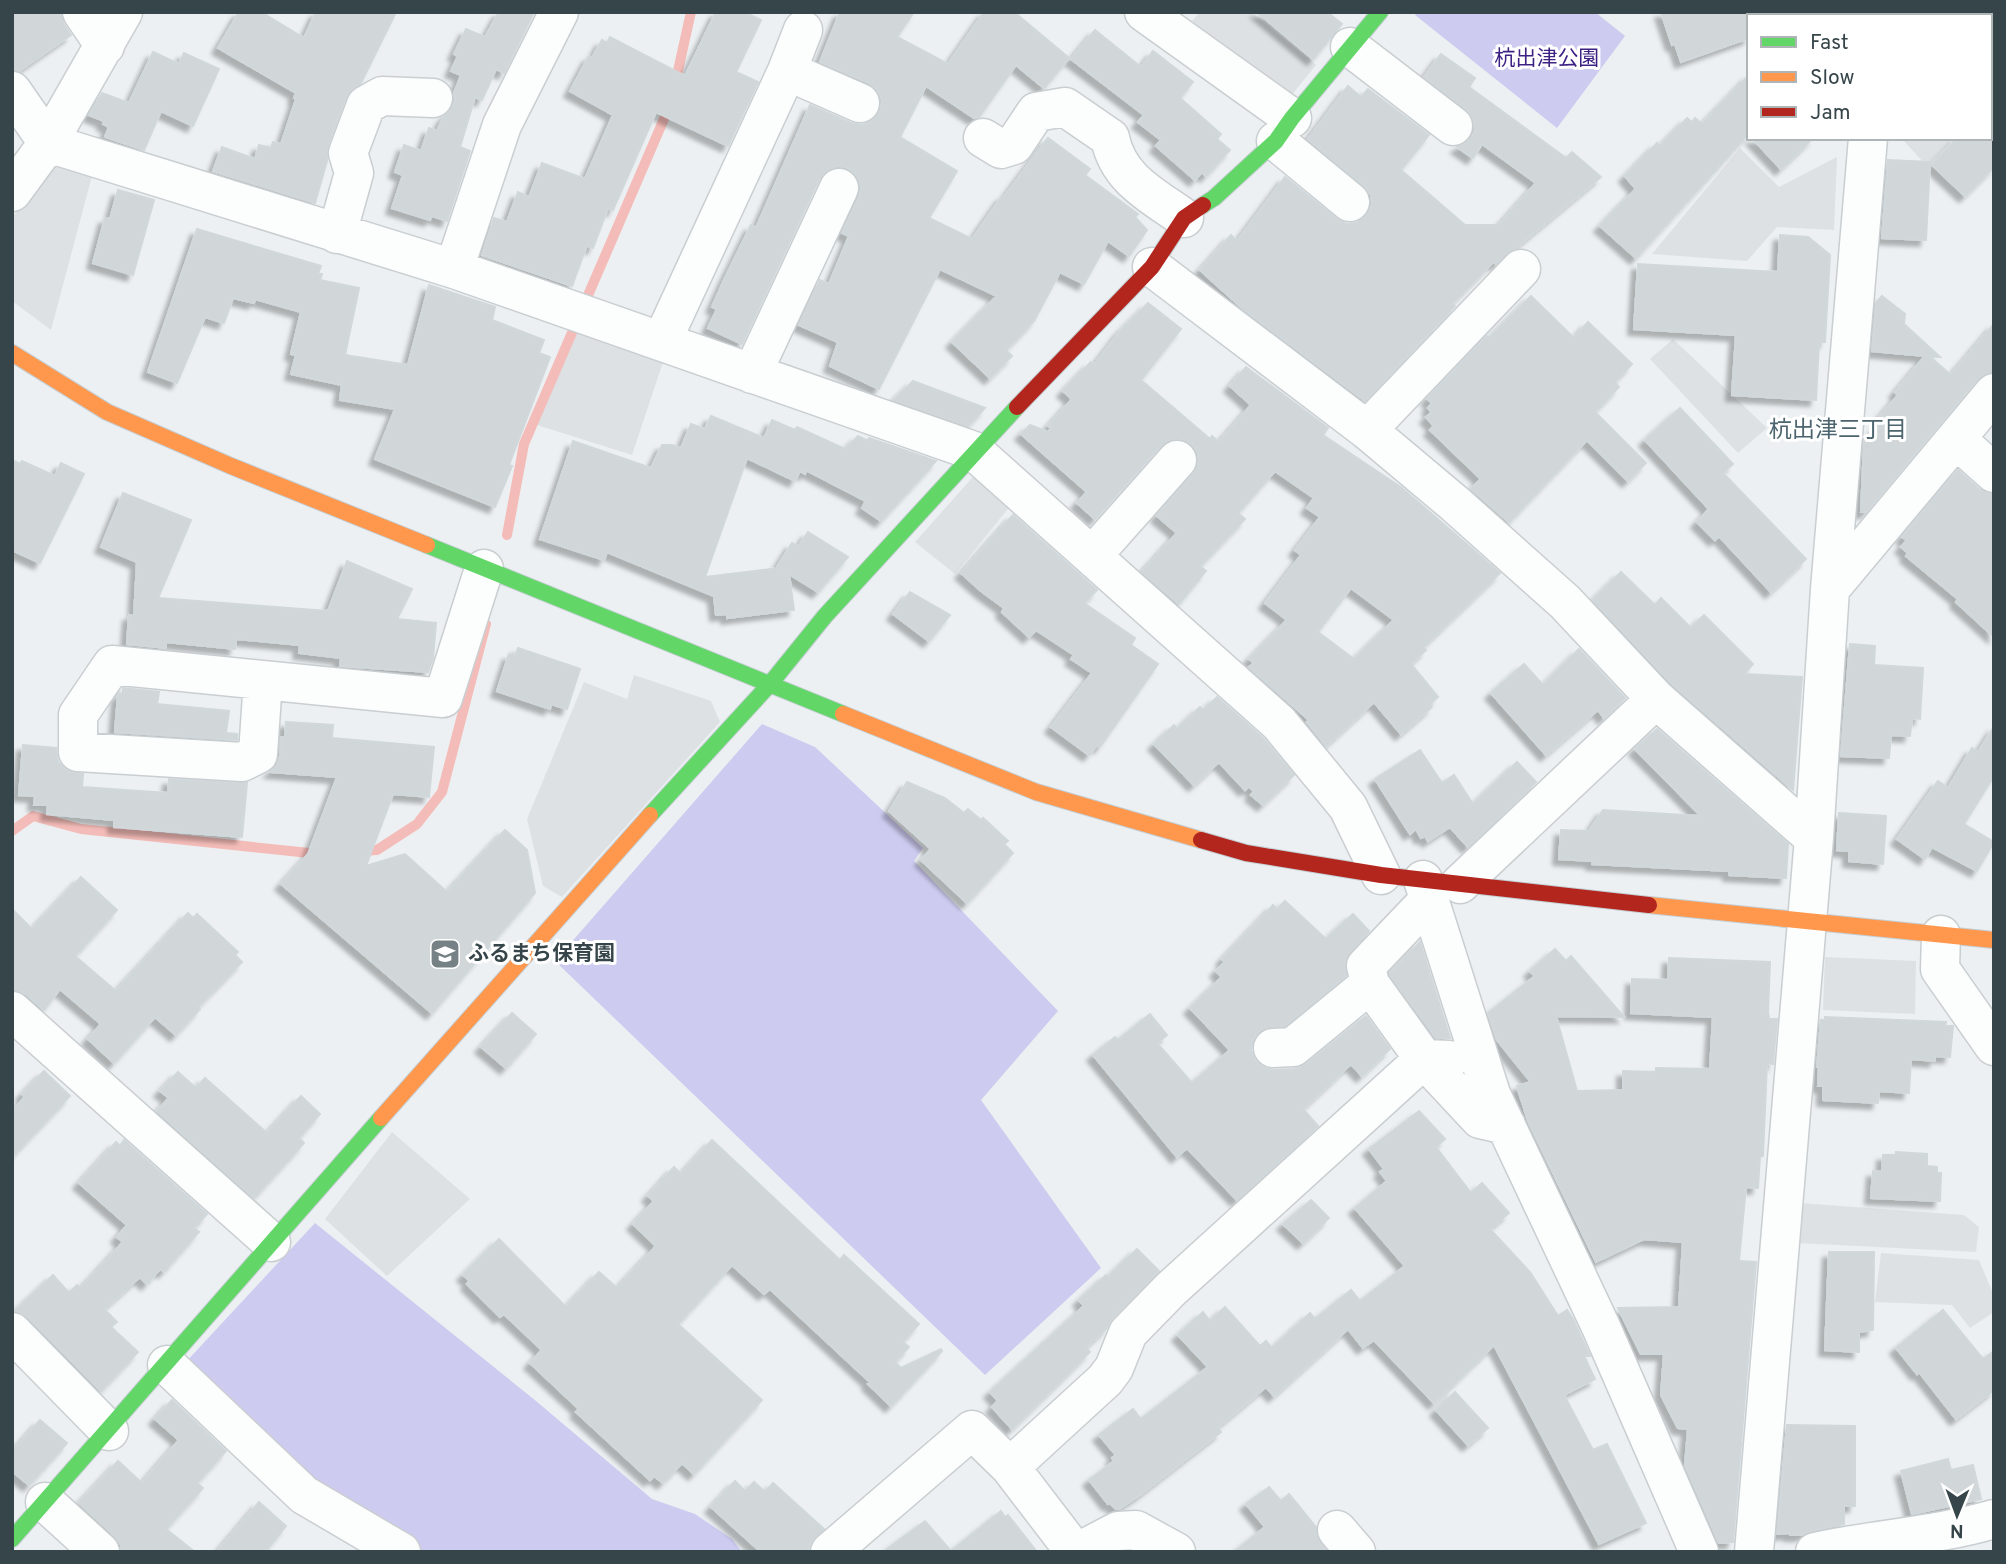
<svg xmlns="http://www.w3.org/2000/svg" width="2006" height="1564" viewBox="0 0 2006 1564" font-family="Overpass,'Noto Sans JP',sans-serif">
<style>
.green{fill:#cdcbf0}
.parking{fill:#dde1e4}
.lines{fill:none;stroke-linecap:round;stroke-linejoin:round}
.stream{stroke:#f4bcb8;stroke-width:10}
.building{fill:#d1d7d9;stroke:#d1d8db;stroke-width:2;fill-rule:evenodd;filter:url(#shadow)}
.street-casing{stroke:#c9ced1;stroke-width:41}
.fast-casing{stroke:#c4ced3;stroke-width:18}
.slow-casing{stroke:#c4ced3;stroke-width:18}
.jam-casing{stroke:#c4ced3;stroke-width:18}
.street{stroke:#fcfdfd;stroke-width:38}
.fast{stroke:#63d668;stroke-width:16}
.slow{stroke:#ff974d;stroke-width:16}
.jam{stroke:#b3261e;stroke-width:16}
.labels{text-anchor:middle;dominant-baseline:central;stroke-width:6;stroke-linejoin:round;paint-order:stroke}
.park-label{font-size:21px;fill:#3d2284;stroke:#fff}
.poi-label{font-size:21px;font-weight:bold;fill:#36454a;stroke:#fff;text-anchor:start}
.neighbourhood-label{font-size:23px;fill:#4c656e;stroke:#fff}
</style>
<defs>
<filter id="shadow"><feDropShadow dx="-6" dy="6" stdDeviation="2" flood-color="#0004"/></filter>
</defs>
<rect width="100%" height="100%" fill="#ecf0f2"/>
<!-- green -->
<path class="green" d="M1418,12H1595L1625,36L1557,128L1415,15Z
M762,724L815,747L923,848L914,861L1058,1011L981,1100L1101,1268L985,1375L555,961Z
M315,1223L536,1401L652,1499L695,1514L732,1539L742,1552H409L306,1490L185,1363Z"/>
<!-- parking -->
<path class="parking" d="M1200,12H1251L1316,65L1290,97L1192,21Z
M1901,138H1954L1927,166Z
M1740,148L1779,187L1837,157L1834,230L1777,227L1747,261L1652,254Z
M52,159L92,176L51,330L12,301V218Z
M578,325L665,356L632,455L537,425Z
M1673,339L1767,428L1738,453L1650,359Z
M980,469L1016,499L955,574L915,542Z
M634,675L711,701L720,722L562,897L543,886L527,819L584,682L627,699Z
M1825,957L1916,961L1915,1014L1823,1010Z
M392,1132L470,1199L387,1276L325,1219Z
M1800,1203L1964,1215L1979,1227L1976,1252L1797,1243Z
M1881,1253L1979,1260L1994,1296V1312L1970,1328L1952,1305L1875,1302Z"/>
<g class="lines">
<!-- stream -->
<path class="stream" d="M675,84L691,12
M583,307L670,105
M507,535L524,444L577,321
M12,831L33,816L81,829L319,854
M362,851L377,850L417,824L442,792L486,624"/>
</g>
<!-- building -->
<path class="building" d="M12,12H60L64,24L71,35L19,71L12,69Z
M239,12H261L304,38L316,12H396L361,83L346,97L328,145L327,161L315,203L213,171L222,147L255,159L259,145L271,148L273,142L281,144L296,99L294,98L296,93L218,48Z
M499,12H534L504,73L496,69L482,100L475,97L460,147L470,151L447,221L432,216L430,220L392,208L403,175L395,172L404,145L421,151L429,128L437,131L443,118L452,109L455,100L454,93L461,75L451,71L458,56L454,54L466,29L485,37Z
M716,12H744L761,20L736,72L758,82L728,146L656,112L613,210L608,208L593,248L587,245L572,286L482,255L494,218L507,222L518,192L529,197L542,163L585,179L613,115L570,91L589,56L592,58L602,40L607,43L610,37L685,76Z
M840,12H914L897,37L948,64L984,12H1014L1069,58L1044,88L1016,65L979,117L974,118L926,86L900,137L957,171L929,218L972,239L1002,196L1004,197L1048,138L1090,169L1085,175L1138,214L1135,217L1147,230L1129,256L1108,241L1084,284L1060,272L1034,321L1006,350L1012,356L990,378L952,342L997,296L940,269L879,389L830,366L838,342L799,325L820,280L829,284L849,236L842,233L859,197L861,187L857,176L848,168L838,166L827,170L819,179L742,344L708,328L717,309L712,307L724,280L751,225L756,228L810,105L851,123L862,125L873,120L880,111L882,100L877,90L869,83L820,62Z
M1257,12H1327L1342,24L1313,59Z
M1661,12H1749V38L1681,62L1675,44L1672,45Z
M1095,30L1141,67L1153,51L1193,82L1180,98L1221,134L1217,139L1230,150L1206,176L1202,172L1195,180L1156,146L1161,140L1138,122L1144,115L1071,59Z
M153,52L179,64L184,53L219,69L193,126L161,111L144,150L105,137L109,127L103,124L104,121L89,115L102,93L129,103Z
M1441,54L1475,78L1469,87L1566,158L1572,152L1601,177L1496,264L1494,261L1452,304L1455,306L1365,401L1243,309L1200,270L1231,235L1237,241L1285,177L1337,219L1347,224L1357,223L1367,215L1372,205L1371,195L1364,186L1308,139L1348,86L1361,97L1368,89L1429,135L1401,170L1465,225H1499L1536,183L1482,144L1473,158L1457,147L1471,139L1475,130L1473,118L1466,109L1424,77Z
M1749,75V133L1636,258L1600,226L1636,189L1625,176L1657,143L1660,146L1687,118L1692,122L1695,118L1702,124Z
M1752,138H1813L1781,169Z
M1957,138H1994V167L1965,196L1932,165Z
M1888,160L1930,162L1926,240L1882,238Z
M118,190L154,200L133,275L93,263L105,218L110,219Z
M197,229L321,266L318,274H322L320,280L359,288L345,355L408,365L429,285L495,307L492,320L544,340L539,353L550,357L509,465L512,466L495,507L375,459L395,409L340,400L342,385L291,374L296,355L291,354L301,312L255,299L254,303L233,298L224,323L205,317L177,383L148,372Z
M1780,235L1808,237L1830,255L1825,342H1819L1816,400L1732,395L1736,335L1634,329L1638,264L1778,272Z
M1531,296L1574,338L1588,322L1632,364L1615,382L1619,387L1595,412L1646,463L1628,481L1587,440L1509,522L1471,489L1481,479L1430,430L1434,426L1426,417L1432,412L1428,408L1432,403L1427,399L1487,336L1489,338Z
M1882,296L1905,314L1904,324L1940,357L1929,356L1951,375L1994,324V372L1986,373L1977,379L1866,512H1861L1864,442L1884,419L1880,416L1898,395L1895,392L1925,356L1872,351L1876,303Z
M1148,303L1181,329L1141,380L1210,439L1212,436L1219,442L1251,405L1230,386L1246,367L1328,428L1323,435L1402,488L1500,573L1423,647L1426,650L1411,664L1438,697L1430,704L1432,707L1401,734L1374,702L1326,746L1307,722L1309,720L1249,667L1254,663L1249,659L1287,620L1265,603L1301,555L1295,550L1320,517L1307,508L1314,498L1275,471L1238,513L1245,519L1200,566L1206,571L1179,604L1142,572L1177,533L1157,516L1193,474L1198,465V454L1192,444L1181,439L1169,440L1161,445L1095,519L1077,503L1087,492L1021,434L1030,425L1048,432L1051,428L1048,426L1072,399L1063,391L1091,362L1094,365L1120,331ZM1351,588L1394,620L1354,659L1318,632Z
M913,381L985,408L968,426L894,400Z
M1680,408L1733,464L1723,473L1806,559L1771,592L1719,536L1715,540L1697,522L1709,509L1645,440Z
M711,416L764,438L772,420L795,430L797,427L845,449L858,436L868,441L869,438L936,461L881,521L862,508L866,501L806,470L805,474L800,471L795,481L747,458L705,577L779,568L777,567L792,543L798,547L808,532L848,557L818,592L789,574L794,610L727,618V614L716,615L714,596L607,552L604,560L540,539L573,441L651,468L662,445H672L681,448L691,424L705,429Z
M12,460L20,464L22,461L55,476L61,463L84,474L40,563L12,550Z
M1958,470L1979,489L1994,494V637L1956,602L1958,599L1906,556L1908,553L1901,547L1907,540L1902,537Z
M123,493L191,520L158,598L328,611L347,561L412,589L397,619L436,623L433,658L428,672L340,666L341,658L299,653L300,645L236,639L235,649L166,642V648L127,644L129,615L134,616L137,562L101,547Z
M1013,515L1097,590L1084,603L1135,638L1131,645L1158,664L1100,747L1097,745L1089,755L1051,727L1092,673L1071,659L1074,655L1036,630L1029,637L1002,612L1004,608L981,591L961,573Z
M1621,572L1655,605L1661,598L1691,628L1704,615L1753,664L1744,674L1802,677L1793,790L1671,683L1593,600Z
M910,592L950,615L929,641L893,614Z
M1850,644L1875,646L1874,665L1923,668L1920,719L1912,718L1910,736L1891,735L1889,758L1841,756Z
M518,648L580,669L567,709L551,704L550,709L497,691L509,654L515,656Z
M1579,649L1625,698L1604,718L1598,710L1546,755L1491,693L1524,664L1543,685Z
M123,688L159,692L157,704L229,711L226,733L237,734V740L115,732L118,695L123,693Z
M1217,697L1263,738L1294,775L1263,805L1251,795L1254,792L1249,786L1245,790L1219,762L1194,785L1154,744L1174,725L1177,729L1200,707L1203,710Z
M286,722L333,725L332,738L434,747L429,797L393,794L366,866L405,854L447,892L505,830L527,850L535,893L432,1013L281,884L308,854L337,777L270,772L277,766L280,756L281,737H285Z
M1994,727V776L1964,824L1994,842L1977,871L1932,847L1925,859L1897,839L1938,781L1948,788L1972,748L1978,752Z
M1657,729L1788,844L1786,878L1729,875V871L1592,864V861L1559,859L1561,830L1589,831L1603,810L1701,816L1635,749Z
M23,745L56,748L58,762L66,770L83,774L82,787L168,793L169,779L247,783L242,837L114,827V820L47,814L48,805H34L35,796L19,795Z
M1420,750L1442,783L1454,775L1473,804L1517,762L1536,782L1468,847L1450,827L1428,841L1425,836L1421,838L1416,829L1410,834L1375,779Z
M907,782L945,798L964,813L968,809L981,820L983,818L1008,841L1004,844L1013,853L967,903L921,860L931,849L889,811Z
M1839,813L1886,816L1883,864L1849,861V851L1837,850Z
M81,877L117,910L75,956L116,991L188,913L193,918L197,914L238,952L235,955L242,962L198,1007L200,1009L176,1035L155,1017L114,1063L88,1039L101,1024L60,989L44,1010L26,994L12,990V909L32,929Z
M1285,901L1326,939L1353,914L1369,931L1345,960L1346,976L1285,1026L1262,1029L1254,1037L1251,1050L1255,1060L1262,1067L1273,1070L1294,1069L1306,1064L1366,1016L1390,1049L1362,1076L1351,1064L1303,1109L1318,1126L1237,1200L1187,1148L1177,1157L1093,1055L1115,1037L1118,1040L1150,1014L1167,1035L1157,1043L1192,1083L1230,1050L1190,1008L1222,977L1216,971L1225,962L1222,959L1273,905L1277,909Z
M1420,942L1450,1038H1436L1390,975V973Z
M1555,949L1566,961L1571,956L1624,1017L1556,1016L1577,1091L1623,1090V1071L1656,1072V1068L1710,1069L1713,1017L1631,1013L1632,979L1668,980L1669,958L1770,962L1768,1012L1769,1019H1777L1773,1064L1767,1063L1763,1156H1760L1758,1188L1746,1187L1739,1261L1756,1262L1733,1542L1719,1543L1685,1465L1688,1429L1678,1428L1661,1395L1664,1354H1641L1618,1308L1679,1307L1683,1242L1644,1239L1596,1262L1528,1121L1517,1086L1531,1082L1497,1040L1488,1013L1535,976L1530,971Z
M512,1013L536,1034L506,1068L481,1047Z
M1825,1017L1946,1022L1945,1026H1953L1950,1057L1935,1056V1061L1911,1059L1909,1093L1879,1091L1878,1103L1823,1100V1086H1818L1819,1067H1817L1821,1020H1825Z
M44,1071L70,1096L12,1157V1111L25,1097L22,1094Z
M178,1072L196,1088L205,1078L267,1133L301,1096L320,1114L299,1138L304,1143L254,1198L157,1111L169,1098L160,1091Z
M1419,1111L1445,1139L1436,1147L1471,1193L1482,1183L1509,1213L1490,1229L1530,1272L1558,1316L1567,1310L1573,1319L1590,1356H1584L1595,1379L1564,1395L1593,1450L1607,1444L1646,1523L1599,1544L1494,1345L1434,1403L1374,1340L1363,1348L1348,1329L1274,1396L1266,1387L1218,1427L1221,1432L1140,1495L1119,1509H1116L1110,1503L1108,1504L1089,1480L1114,1461L1112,1458L1116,1455L1099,1435L1133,1409L1141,1419L1208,1367L1178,1335L1203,1312L1210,1321L1225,1307L1260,1346L1266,1341L1272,1348L1310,1313L1315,1319L1351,1290L1360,1301L1405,1266L1355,1208L1387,1181L1380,1172L1384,1169L1369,1149Z
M124,1140L207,1214L194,1228L199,1232L164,1272L160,1269L147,1284L140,1277L104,1309L117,1322L111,1327L138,1352L101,1391L28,1317L15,1311L53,1275L69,1293L77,1285L81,1288L123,1242L117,1237L127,1225L79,1183L116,1142L120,1146Z
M712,1140L840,1260L844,1255L919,1324L903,1342L909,1347L895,1362L901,1368L941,1349L942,1351L891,1406L868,1384L871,1383L770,1289L764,1294L732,1265L678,1324L762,1400L694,1474L682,1463L663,1483L654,1476L650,1480L576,1412L579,1409L530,1363L542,1350L504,1314L500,1317L467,1284L470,1281L463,1275L499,1239L566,1307L599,1272L617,1288L656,1246L633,1224L654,1201L648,1196L674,1167L681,1174Z
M1896,1152L1927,1154V1166L1937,1167V1173H1941L1940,1201L1871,1198L1873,1171L1882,1172L1883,1155H1896Z
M1311,1200L1329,1218L1303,1243L1283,1224Z
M1137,1249L1159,1271L1112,1318L1106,1329L1086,1347L1090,1352L1012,1429L992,1407L998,1401L990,1392L1084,1306L1079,1300L1106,1275L1108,1277Z
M1829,1252H1874L1873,1330L1859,1332V1352L1825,1350Z
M1943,1310L1983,1359L1994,1351V1390L1956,1419L1919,1372L1917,1374L1896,1348Z
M1455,1392L1488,1428L1468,1445L1436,1410Z
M172,1400L226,1451L197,1483L203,1488L166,1529L195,1552H121V1545L115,1536L79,1503L118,1461L142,1483L179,1440L155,1419Z
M40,1420L67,1443L29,1485L12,1471V1452Z
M1787,1425L1855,1426V1506H1844V1524L1811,1531L1801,1535H1790V1533L1777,1534Z
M1948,1459L1951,1470L1973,1465L1981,1499L1912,1514L1901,1471Z
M735,1481L745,1491L754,1482L765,1492L773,1483L824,1529L810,1544L808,1552H761L711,1507Z
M1269,1487L1281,1501L1289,1494L1316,1527V1535L1327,1552H1234L1265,1527L1246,1504Z
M259,1502L286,1526L265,1552H217Z
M1001,1511L1005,1517L1008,1515L1037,1552H883L925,1521L951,1551Z"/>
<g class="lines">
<!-- street casing -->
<g class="street-casing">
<path id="street" d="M82,12L105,46
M1144,12L1292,118
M1877,16V12
M1350,47L1453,126
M787,71L803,30
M12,91L48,143L454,269L974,451L1279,723L1348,807L1381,875
M983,138L1001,149L1014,145L1036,112L1065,107L1110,138C1118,179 1152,195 1184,218
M1276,141L1350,202
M12,192L48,143L123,12
M337,234L354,173L348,153L366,105L382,96L433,98
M1152,267L1367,430L1454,503L1565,602L1656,699L1814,838
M454,269L502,125L559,12
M662,341L787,71L860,103
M752,374L839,188
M1367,430L1521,269
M1956,439L1994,473
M1092,556L1177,460
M1830,589L1994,393
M263,680L258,754L242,762L78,752V715L112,665L443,698L484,569
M1423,880L1491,1094L1601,1327L1699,1552
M1460,884L1656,699
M1430,899L1366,966L1370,984L1424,1059L1449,1060
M1941,935L1940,969L1994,1046
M12,1011L271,1242
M1273,1048L1293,1047L1370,984
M12,1332L109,1431
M167,1365L304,1495L401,1552
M1010,1467L1075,1552
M45,1502L100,1552
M1337,1530L1356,1552
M830,1552L972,1430L1010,1467L1105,1380L1114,1368L1128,1333L1171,1289L1424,1059L1480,1119L1506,1125
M1078,1552L1118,1531L1136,1530L1176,1552
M1754,1552L1814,838L1830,589L1868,138
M1815,1552C1874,1539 1936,1536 1994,1519"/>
</g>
<!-- fast casing -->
<g class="fast-casing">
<path id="fast" d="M1203,205L1214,198L1276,141L1292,118L1380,12
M427,545L843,714
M650,815L770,684L825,616L1017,407
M12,1539L381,1118"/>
</g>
<!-- slow casing -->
<g class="slow-casing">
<path id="slow" d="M12,353L107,412L231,466L427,545
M843,714L1036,792L1201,840
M1649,905L1994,940
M381,1118L650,815"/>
</g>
<!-- jam casing -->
<g class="jam-casing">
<path id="jam" d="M1017,407L1152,267L1184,218L1203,205
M1201,840L1246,853L1381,875L1649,905"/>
</g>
<!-- street -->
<use href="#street" class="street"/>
<!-- fast -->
<use href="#fast" class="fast"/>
<!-- slow -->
<use href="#slow" class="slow"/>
<!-- jam -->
<use href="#jam" class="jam"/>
</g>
<!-- icons -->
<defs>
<g id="school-square" transform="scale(1.575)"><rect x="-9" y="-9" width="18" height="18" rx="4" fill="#768185" stroke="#fff"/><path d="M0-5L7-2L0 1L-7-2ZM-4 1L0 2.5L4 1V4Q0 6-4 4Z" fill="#fff"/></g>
</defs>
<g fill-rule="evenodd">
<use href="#school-square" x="445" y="954"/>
</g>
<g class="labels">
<!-- park labels -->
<g class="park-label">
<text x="1547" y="59">杭出津公園</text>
</g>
<!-- poi labels -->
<g class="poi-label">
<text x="468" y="954">ふるまち保育園</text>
</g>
<!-- neighbourhood labels -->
<g class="neighbourhood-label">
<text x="1838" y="431">杭出津三丁目</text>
</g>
</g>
<!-- border -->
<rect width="2006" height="1564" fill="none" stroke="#36454a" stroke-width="28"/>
<!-- legend -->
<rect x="1747" y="14" width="245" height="126" fill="#ffffff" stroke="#afb5b7" stroke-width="2"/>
<rect x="1761" y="37" width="35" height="10" fill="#63d668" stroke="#afb5b7" stroke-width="2"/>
<text x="1810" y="49" font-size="21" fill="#36454a">Fast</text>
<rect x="1761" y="72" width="35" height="10" fill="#ff974d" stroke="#afb5b7" stroke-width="2"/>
<text x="1810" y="84" font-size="21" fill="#36454a">Slow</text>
<rect x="1761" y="107" width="35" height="10" fill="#b3261e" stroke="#afb5b7" stroke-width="2"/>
<text x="1810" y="119" font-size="21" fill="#36454a">Jam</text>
<!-- north arrow -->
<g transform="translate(1957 1515) rotate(181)" stroke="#ffffff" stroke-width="5" paint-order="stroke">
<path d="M0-5L12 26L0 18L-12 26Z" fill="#36454a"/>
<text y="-10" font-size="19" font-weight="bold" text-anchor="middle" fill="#36454a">N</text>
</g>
</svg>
